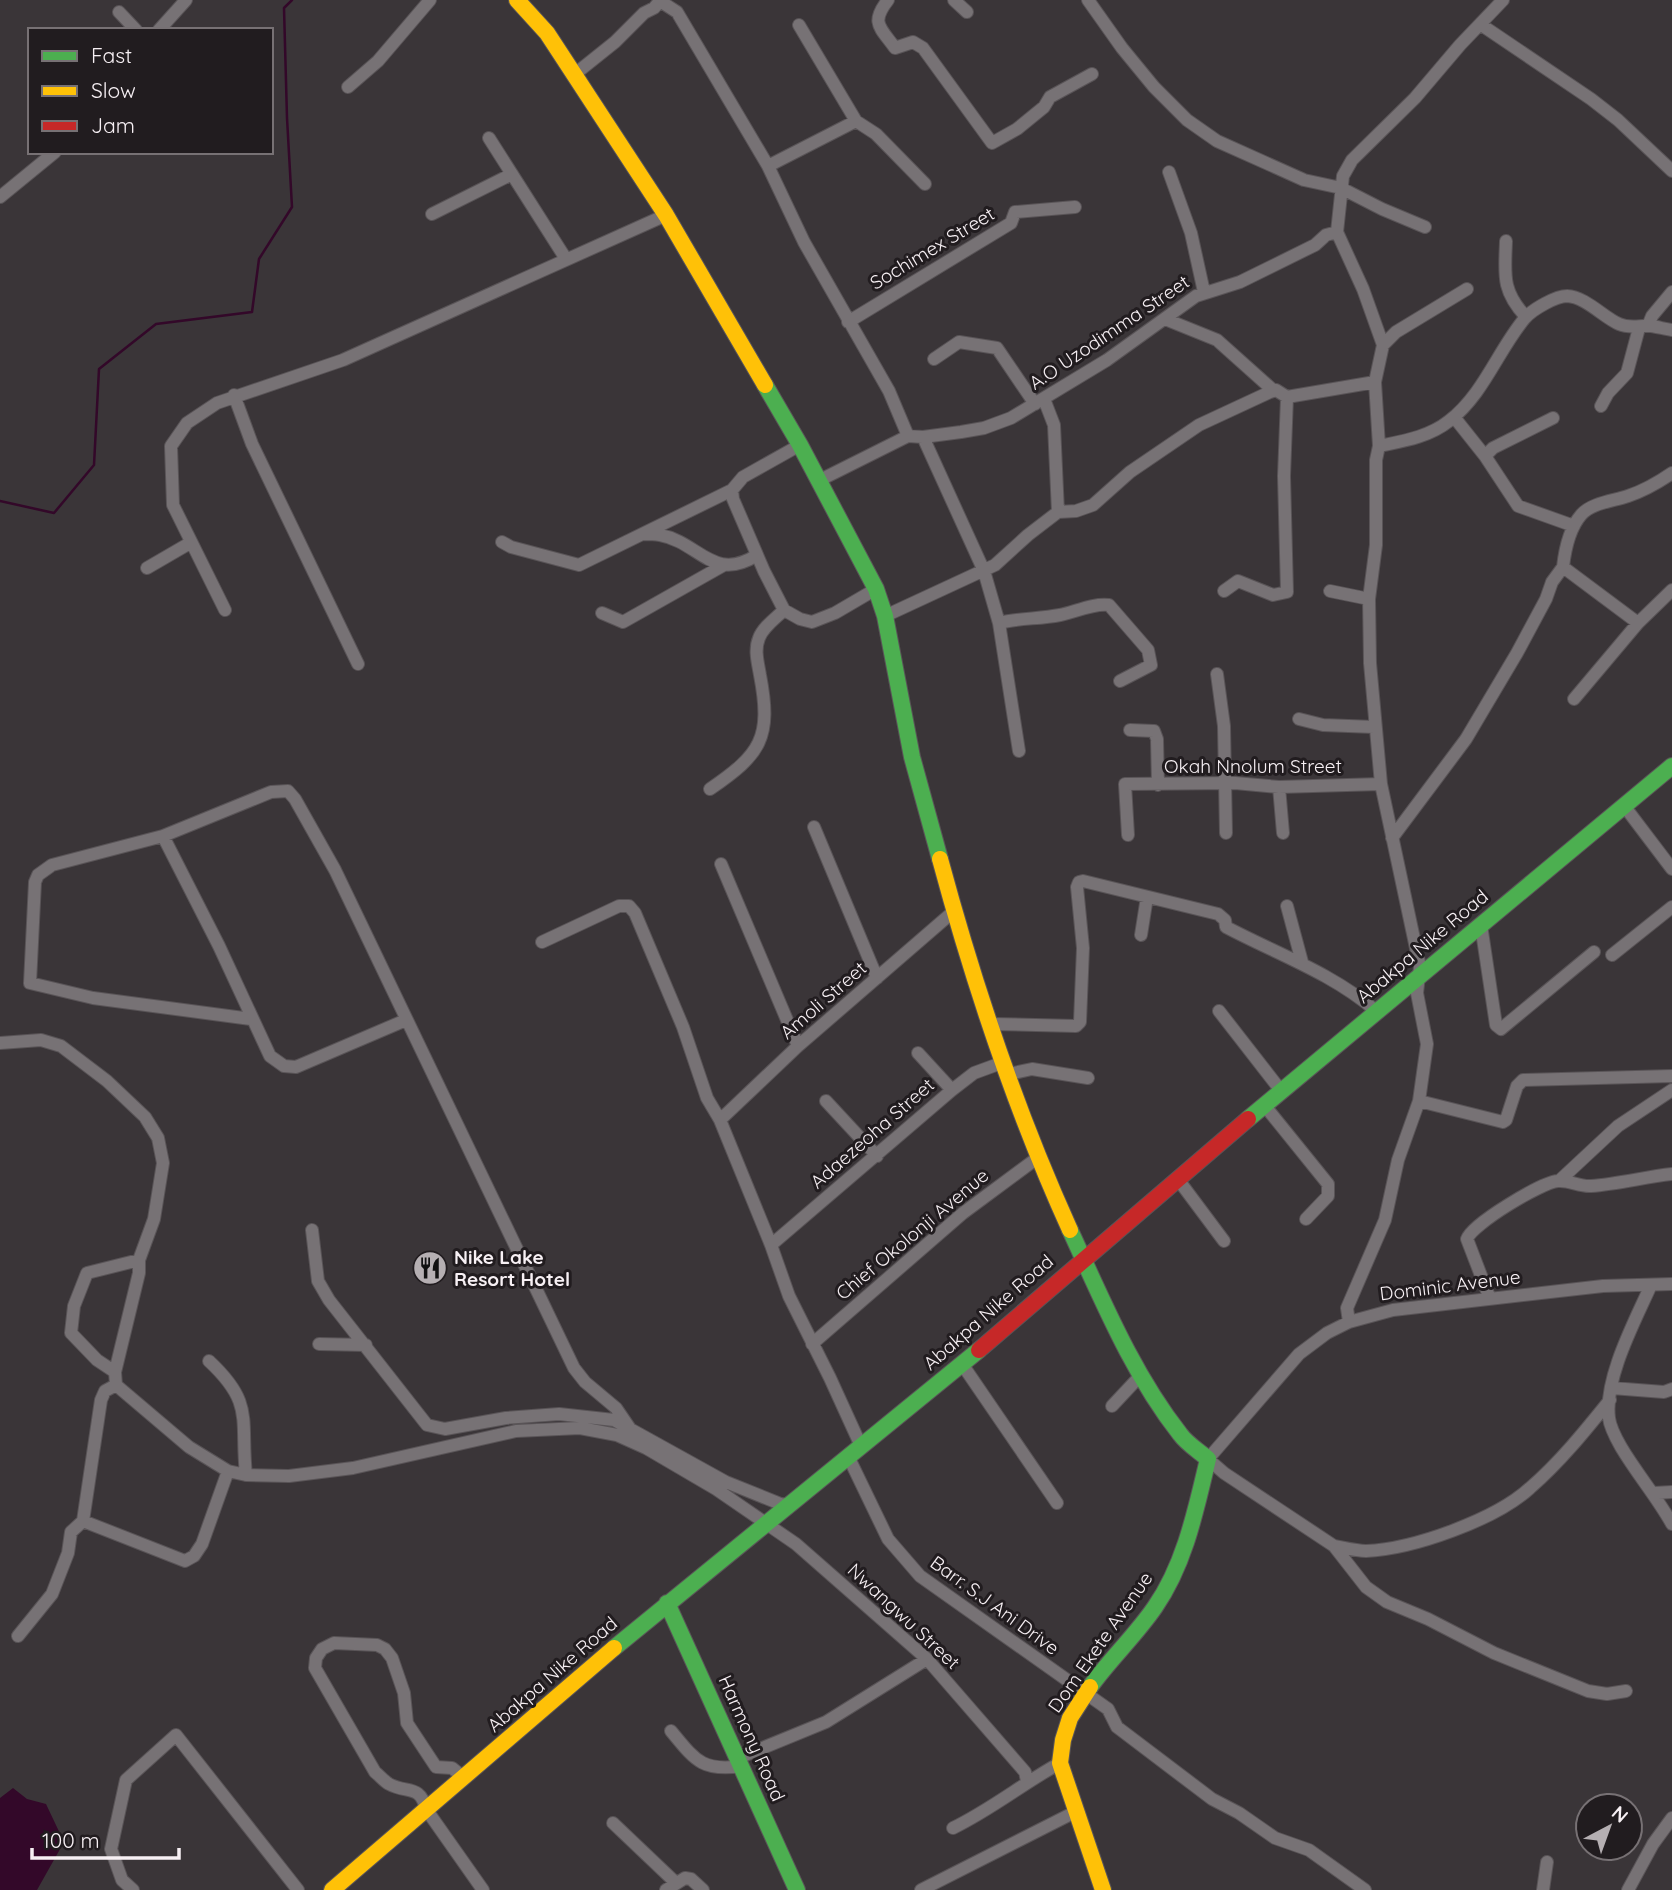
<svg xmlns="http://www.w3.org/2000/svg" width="1672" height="1890" viewBox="0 0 1672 1890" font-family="Quicksand,sans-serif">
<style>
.water{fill:#330829}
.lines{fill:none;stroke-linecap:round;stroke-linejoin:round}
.stream{stroke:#330829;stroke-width:2.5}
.street-casing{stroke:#595457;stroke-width:14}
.fast-casing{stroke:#595457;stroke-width:18}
.slow-casing{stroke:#595457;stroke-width:18}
.jam-casing{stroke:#595457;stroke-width:18}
.street{stroke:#777275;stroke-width:12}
.fast{stroke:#4caf50;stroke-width:16}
.slow{stroke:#ffc107;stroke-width:16}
.jam{stroke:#c62828;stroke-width:16}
.labels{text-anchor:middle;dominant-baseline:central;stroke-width:6;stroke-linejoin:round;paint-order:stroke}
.street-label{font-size:19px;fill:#f7f0f4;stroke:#211c1f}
.poi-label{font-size:19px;font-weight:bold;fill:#f7f0f4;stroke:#211c1f;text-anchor:start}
</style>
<rect width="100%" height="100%" fill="#3a3538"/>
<!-- water -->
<path class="water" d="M13,1788L27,1799L46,1804L64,1842L37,1890H0V1798Z"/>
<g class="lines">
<!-- stream -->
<path class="stream" d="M0,501L54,513L94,465L99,369L156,324L252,312L259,259L292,207L287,118L284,8L292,0"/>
<!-- street casing -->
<g class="street-casing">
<path id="street" d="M888,0C870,23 880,27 895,48L913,42L923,48L992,143L1017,129L1044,107L1050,97L1092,74
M954,0L967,12
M1088,0L1122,48L1154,87L1187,120L1217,141L1304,180L1341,188L1382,209L1425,227
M119,12L136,30
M1480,24L1591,99L1618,120L1672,171
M799,25L856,121L876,134L925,184
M159,30L186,0
M575,74L615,42L644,13L654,8L660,1L677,12L768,166L804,242L889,391L908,436
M348,87L378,61L430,0
M489,138L566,259
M768,166L856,121
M1169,172L1191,233L1204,292
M0,197L55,152
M432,214L512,174
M1337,232L1363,289L1383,345L1375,382L1379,446L1376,460V545L1369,599L1370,663L1381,784L1420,967L1417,993L1427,1044L1419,1101L1398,1160L1385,1220L1347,1308L1349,1322
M1506,241C1505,274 1501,290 1526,317
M1165,319L1217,340L1274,391
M848,322L1011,223L1015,212L1075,207
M1648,326L1652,316L1672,292
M1383,345L1396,332L1467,289
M934,359L959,342L997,348L1035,404
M234,395L252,444L358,664
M1601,406L1608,393L1627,373L1639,328
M1454,417L1485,456L1493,448L1553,418
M923,437L984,571L999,623L1019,751
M800,445L743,477L732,490L733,499L764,571L784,610L800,619L812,622L835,613L876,589
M1379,446C1403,441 1429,437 1449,421C1484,394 1498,350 1525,318C1533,309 1556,296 1567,296C1586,297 1603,317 1619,324C1630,329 1640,325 1651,326C1658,327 1665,329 1672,330
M1485,456L1518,506L1574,526
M1672,473C1659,482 1643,491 1628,496C1613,501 1591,503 1581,515C1569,529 1565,549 1563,567L1638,623L1672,590
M818,481L908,436L923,437L961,432L984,428L1011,418L1107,360L1196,296L1240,282L1315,245L1326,235L1337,232L1343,176L1352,160L1415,98L1460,45L1503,0
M1058,512L1076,511L1093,505L1130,472L1199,425L1270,392L1276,390L1287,397L1375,382
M643,534C648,534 654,534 660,535C699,542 713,583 757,555
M502,542L511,547L579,565L732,490
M147,568L190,543
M1224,591L1238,581L1273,595L1287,592L1284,476L1287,397
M1330,591L1369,599
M225,610L173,505L171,446L187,423L217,403L343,360L666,215
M602,613L623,622L724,565
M885,616L995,565L1028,535L1058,512L1054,425L1044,399
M999,623C1019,618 1039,619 1060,615C1075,612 1093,603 1109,605L1148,650L1151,665L1120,681
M1217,674L1224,726L1226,833
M1574,699L1638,623
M1299,719L1323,725L1374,727
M1130,730L1154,731L1157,739L1158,785
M1279,787L1283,833
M710,789C761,754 772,738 760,675C758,663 754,650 759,638C763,627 776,618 784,610
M1625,807L1672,869
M814,827L877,978
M1128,835L1125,784L1235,783L1279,787L1381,784
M163,836L219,946L270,1056L284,1066L296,1067L406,1020
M1392,838L1466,739L1517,653L1546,599L1552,582L1563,567
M721,864L798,1046
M1287,906L1302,962
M1481,925L1496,1025L1501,1029L1594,952
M1141,935L1147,897
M542,942L619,906H629L635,913L683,1027L707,1098L720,1120L771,1245L789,1296L830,1378L861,1446
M1612,955L1672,907
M1219,1011L1282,1092
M251,1019L93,998L30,983L35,882L38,875L52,865L163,836L271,792L288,791L295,799L335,870L574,1368L585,1382L616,1408L633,1433
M992,1024L1076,1026L1080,1022L1083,948L1077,887L1079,882L1083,881L1218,914L1225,920L1226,927C1277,954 1332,973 1376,1011
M0,1043L41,1040L61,1046L107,1081L145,1117L158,1138L163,1163L154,1219L139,1260V1273L115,1372L116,1385L189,1447L228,1471L246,1475L289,1476L353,1468L516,1431L580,1428L617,1435L646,1448L716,1489L796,1544L927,1659L1025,1772L1027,1781
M918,1053L952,1090
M1009,1074L1032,1069L1088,1078
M826,1101L877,1156
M1419,1101L1503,1122L1506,1120L1517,1086L1523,1080L1672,1076
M1265,1106L1328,1184V1196L1306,1219
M720,1120L798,1046L954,911
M1177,1178L1224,1241
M1559,1181L1618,1126L1672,1090
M312,1230L318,1281L329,1300L427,1425L445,1429L506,1418L559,1414L614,1420L726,1482L783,1505L793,1502
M771,1245L952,1090L974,1073L1004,1062
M1651,1285C1635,1321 1604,1378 1609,1418C1610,1427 1617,1440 1621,1447C1637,1474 1657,1497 1672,1524
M1490,1299L1467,1239C1472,1224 1542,1182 1558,1181C1569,1180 1580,1187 1591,1186C1618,1184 1645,1177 1672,1174
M319,1344L366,1345
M812,1344L963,1213L1040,1156
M209,1361C255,1404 240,1419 246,1475
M962,1364L1057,1503
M115,1372L97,1360L71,1333L74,1306L87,1273L139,1260
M1612,1388L1664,1392L1672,1389
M1112,1406L1141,1375
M848,1456L888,1539L920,1576L1108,1709L1117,1727L1212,1799L1239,1813L1275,1838L1309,1850L1365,1890
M1654,1493L1672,1492
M83,1521L185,1561L194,1556L202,1544L228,1471
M1334,1546C1345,1548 1356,1551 1366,1551C1413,1549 1495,1520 1530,1488C1560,1462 1585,1431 1610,1400
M18,1636L52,1594L68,1553L71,1532L83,1521L101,1400L105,1391L116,1385
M1626,1691L1607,1694L1588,1691L1494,1653L1428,1619L1387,1602L1366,1587L1334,1546L1224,1473L1208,1459L1299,1354L1327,1333L1349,1322L1393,1310L1603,1286L1672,1284
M671,1731C695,1760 702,1772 742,1766
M738,1758L826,1722L927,1659
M463,1777L452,1768L436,1767L407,1723L404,1693L392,1658L385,1649L377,1645L334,1643L322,1649L316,1658L315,1668L375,1772C380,1776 384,1781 389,1784C407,1794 420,1784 426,1809L483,1890
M613,1823L675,1882
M953,1828C992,1809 1022,1784 1060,1763
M133,1890L122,1880L111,1849L126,1780L176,1735L298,1890
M666,1890L685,1878L691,1879L703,1890
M921,1890L1075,1812
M1543,1890L1547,1862
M1628,1890L1653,1844L1672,1818"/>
</g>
<!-- fast casing -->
<g class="fast-casing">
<path id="fast" d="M765,385L800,445L876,589L885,616L912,757L940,859
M1248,1119L1672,766
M1070,1230C1102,1299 1132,1373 1180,1434C1187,1444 1199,1451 1208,1459C1196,1509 1185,1564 1155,1607C1136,1635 1110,1659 1090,1687
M667,1603L797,1890
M614,1648L979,1350"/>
</g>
<!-- slow casing -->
<g class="slow-casing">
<path id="slow" d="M517,0L547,33L666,215L765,385
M940,859C974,985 1016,1111 1070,1230
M1090,1687L1070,1718L1063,1740L1060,1763L1103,1890
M332,1890L614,1648"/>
</g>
<!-- jam casing -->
<g class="jam-casing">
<path id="jam" d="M979,1350L1248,1119"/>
</g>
<!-- street -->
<use href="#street" class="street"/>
<!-- fast -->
<use href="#fast" class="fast"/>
<!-- slow -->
<use href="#slow" class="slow"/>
<!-- jam -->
<use href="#jam" class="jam"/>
</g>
<!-- icons -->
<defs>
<g id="restaurant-disc" transform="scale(1.75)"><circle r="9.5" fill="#b5afb2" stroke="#211c1f"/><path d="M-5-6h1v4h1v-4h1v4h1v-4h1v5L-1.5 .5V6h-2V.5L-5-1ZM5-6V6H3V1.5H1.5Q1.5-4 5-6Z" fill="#111"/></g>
</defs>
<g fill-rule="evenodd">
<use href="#restaurant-disc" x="430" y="1268"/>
</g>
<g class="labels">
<!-- street labels -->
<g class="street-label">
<text transform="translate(932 248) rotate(-31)">Sochimex Street</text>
<text transform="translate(1109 332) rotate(-34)">A.O Uzodimma Street</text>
<text x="1253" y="766">Okah Nnolum Street</text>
<text transform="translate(1422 946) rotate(-40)">Abakpa Nike Road</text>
<text transform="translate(823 1000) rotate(-41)">Amoli Street</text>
<text transform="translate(872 1133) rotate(-41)">Adaezeoha Street</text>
<text transform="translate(912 1234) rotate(-40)">Chief Okolonji Avenue</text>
<text transform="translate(1450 1285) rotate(-7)">Dominic Avenue</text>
<text transform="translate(988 1312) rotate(-41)">Abakpa Nike Road</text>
<text transform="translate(995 1605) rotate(36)">Barr. S.J Ani Drive</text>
<text transform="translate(904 1616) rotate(43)">Nwangwu Street</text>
<text transform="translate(1100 1642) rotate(-55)">Dom Ekete Avenue</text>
<text transform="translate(552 1674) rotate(-41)">Abakpa Nike Road</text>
<text transform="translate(752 1738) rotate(66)">Harmony Road</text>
</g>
<!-- poi labels -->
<g class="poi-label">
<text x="454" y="1257">Nike Lake<tspan x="454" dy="22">Resort Hotel</tspan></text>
</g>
</g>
<!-- legend -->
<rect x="28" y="28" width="245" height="126" fill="#211c1f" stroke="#777174" stroke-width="2"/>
<rect x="42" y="51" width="35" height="10" fill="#4caf50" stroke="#777174" stroke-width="2"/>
<text x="91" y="63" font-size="21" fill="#f7f0f4">Fast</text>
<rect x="42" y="86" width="35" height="10" fill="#ffc107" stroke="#777174" stroke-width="2"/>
<text x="91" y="98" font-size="21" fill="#f7f0f4">Slow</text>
<rect x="42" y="121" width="35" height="10" fill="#c62828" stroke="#777174" stroke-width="2"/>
<text x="91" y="133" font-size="21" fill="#f7f0f4">Jam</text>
<!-- north arrow -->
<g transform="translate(1609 1827) rotate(41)"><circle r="33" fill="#211c1f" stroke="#777174" stroke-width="2"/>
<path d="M0-5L12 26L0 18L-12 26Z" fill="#b5afb2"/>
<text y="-10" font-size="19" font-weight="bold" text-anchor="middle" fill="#f7f0f4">N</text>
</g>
<!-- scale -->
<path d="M32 1848v10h147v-10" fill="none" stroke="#f7f0f4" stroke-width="3.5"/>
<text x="42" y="1848" font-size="21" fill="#f7f0f4" stroke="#211c1f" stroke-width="5" paint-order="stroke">100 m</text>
</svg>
